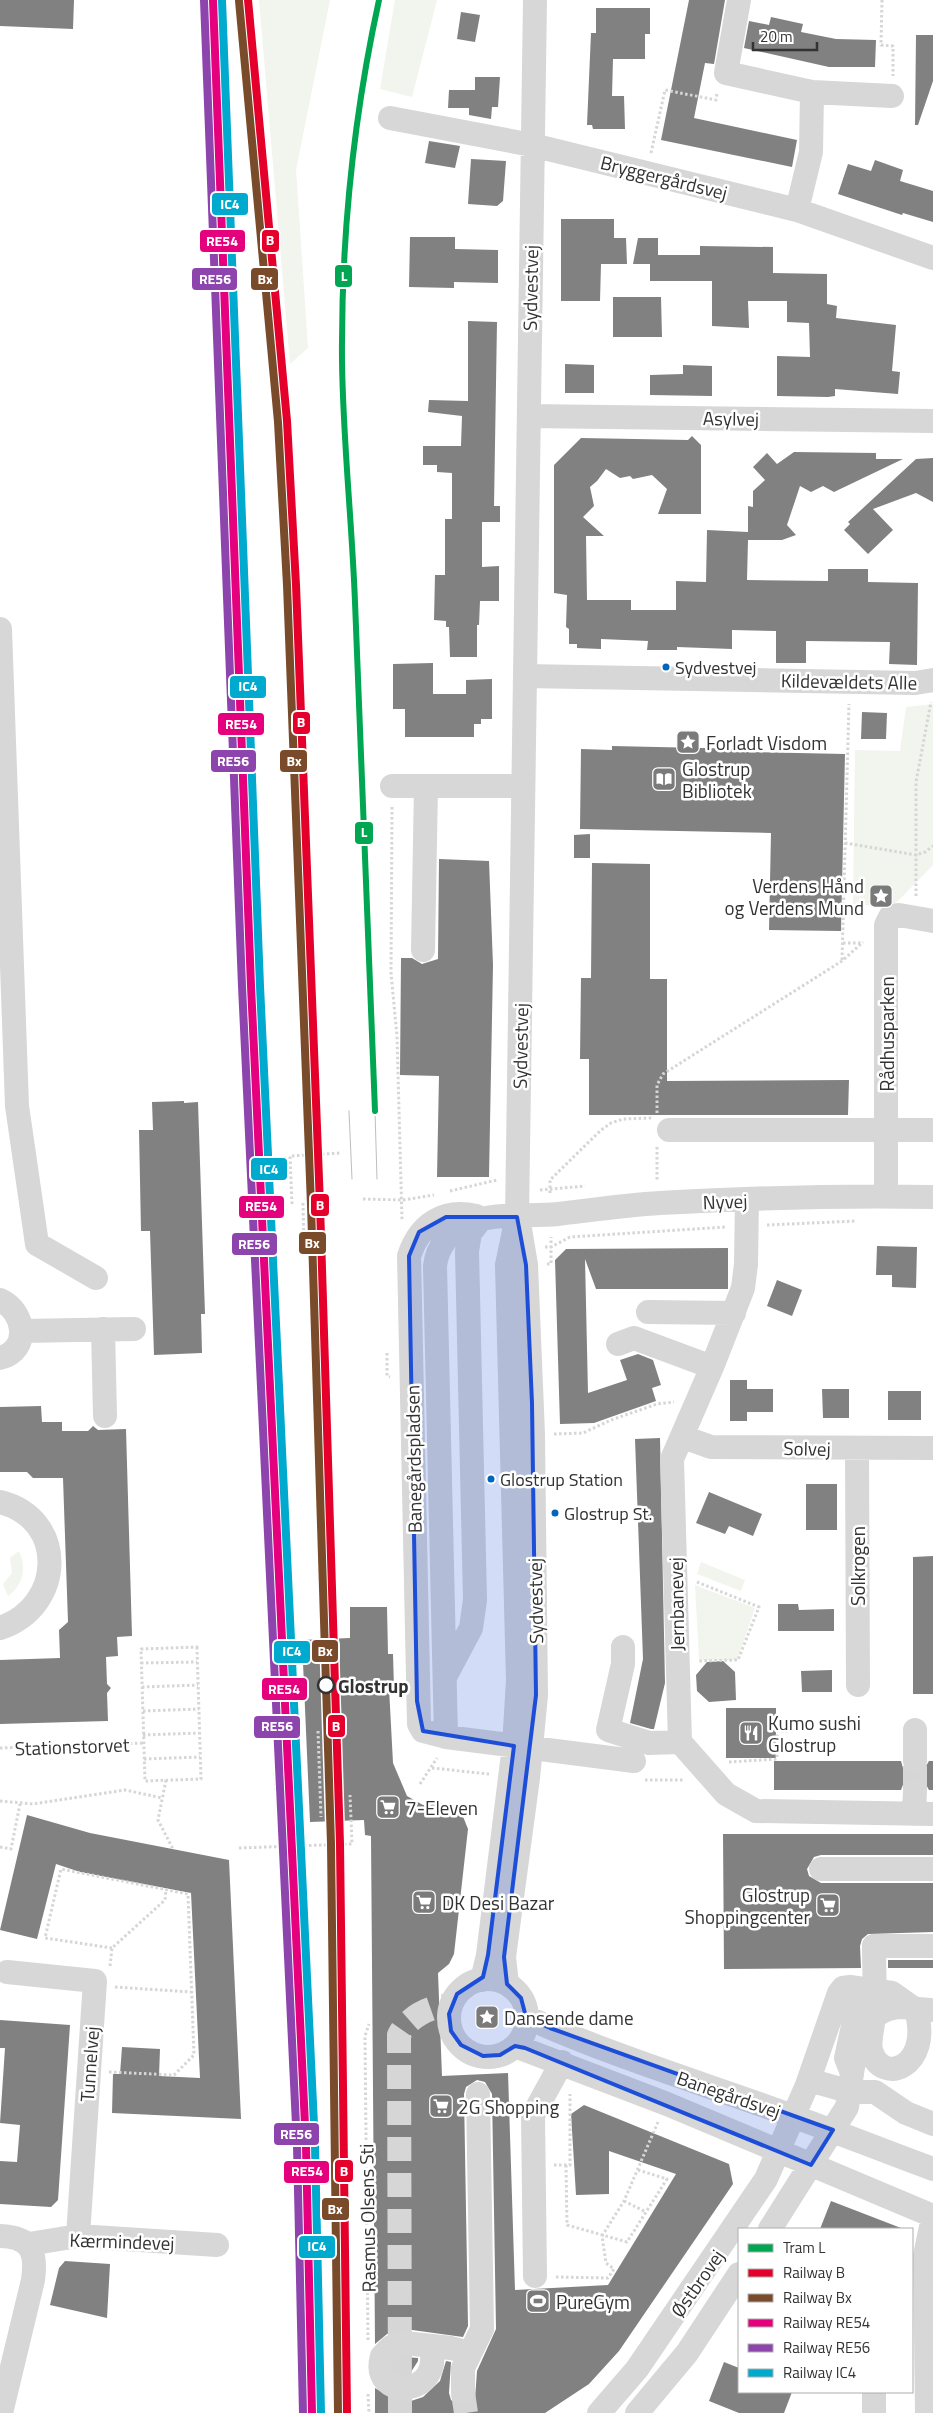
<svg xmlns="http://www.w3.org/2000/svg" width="933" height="2413" viewBox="0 0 933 2413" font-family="'Titillium Web',sans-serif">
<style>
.green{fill:#f1f5ed}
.building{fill:#818181}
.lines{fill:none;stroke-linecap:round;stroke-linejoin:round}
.minor-tunnel{stroke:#d6d6d6;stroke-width:24;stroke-dasharray:24 12;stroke-linecap:butt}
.path{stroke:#d6d6d6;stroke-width:3;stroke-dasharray:2.5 2.5;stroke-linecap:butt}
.minor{stroke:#d7d7d7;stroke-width:24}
.tram{stroke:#bebebe;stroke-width:1}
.minor-bridge{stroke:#d7d7d7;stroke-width:24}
.rail-1-casing{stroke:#fff;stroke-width:11}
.rail-2-casing{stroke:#fff;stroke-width:11}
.rail-3-casing{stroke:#fff;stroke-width:11}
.rail-4-casing{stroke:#fff;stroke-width:11}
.rail-5-casing{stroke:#fff;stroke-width:11}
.rail-1{stroke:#e4002b;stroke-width:8}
.rail-2{stroke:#7a4b2a;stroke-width:8}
.rail-3{stroke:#e5007d;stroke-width:8}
.rail-4{stroke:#8e44ad;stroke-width:8}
.rail-5{stroke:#00a9ce;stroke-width:8}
.tram-1-casing{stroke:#fff;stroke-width:10}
.tram-1{stroke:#00a651;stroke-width:6}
.marked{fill:#1d4ed8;fill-opacity:0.2;stroke:#1d4ed8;stroke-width:4;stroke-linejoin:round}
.bus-dot{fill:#0065bd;stroke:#fff;stroke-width:2}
.stop-dot{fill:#fff;stroke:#333;stroke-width:2.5}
.labels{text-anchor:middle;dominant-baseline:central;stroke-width:5;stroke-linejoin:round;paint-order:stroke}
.bus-label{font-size:18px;fill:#333;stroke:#fff;text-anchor:start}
.street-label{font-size:19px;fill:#333;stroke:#fff}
.poi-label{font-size:19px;fill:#333;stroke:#fff;text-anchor:start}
.stop-label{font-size:19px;font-weight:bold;fill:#333;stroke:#fff;text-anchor:start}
.line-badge{stroke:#fff;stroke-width:2}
.badge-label{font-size:14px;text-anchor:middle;font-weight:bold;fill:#fff}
</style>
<rect width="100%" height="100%" fill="#fff"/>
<!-- green -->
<path class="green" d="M259,0H330L296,170L308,348L290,364Z
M395,0H437L412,97L380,89Z
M933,704V865L894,905H853L855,750L900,751L906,707Z
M19,1551C27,1569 23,1585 8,1596L3,1584L12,1573L10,1558Z
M701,1562L745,1580L741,1591L697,1574Z
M695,1585L755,1608L737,1660H699Z"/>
<!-- building -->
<path class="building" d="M0,0H74L73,29L0,26Z
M689,0H725L714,64L705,63L694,118L797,140L792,167L661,140Z
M596,8H650V34H645V59H613L612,96H624L625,129H593L592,125H587L591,33H596Z
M461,12L480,15L475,42L457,39Z
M771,17L803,24L801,32L836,39L876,40L875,67H829L744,48L749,21L769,25Z
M916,35H933V81L918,125H915Z
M475,77H500L498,107H492L491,119L469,115V108H448L449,90H475Z
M429,141L460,146L455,168L425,163Z
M471,159L506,161L503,201L497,206L468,204Z
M875,160L903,170L900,181L933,191V222L903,213L902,215L838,194L848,164L871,171Z
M561,219H614V238H626L627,264H601L600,301H561Z
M410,237H455V249L498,250V283L454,282V288L409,287Z
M638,238H658V255H700V246L773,247V273L827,274V304L837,306L836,318L896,325L892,371L900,372L898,394L835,389V396L828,397L777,396V356L810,357L809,323L787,322V301H748L749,328L712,326V281H650V264H633Z
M613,297H661L662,337H613Z
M468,321L497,322L494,506H500V522H482V567L499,566V601H480L479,625H477V657H450L449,627H446V621L434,620L435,575H445V519H452V473L437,472V465H423V446H461L462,416L428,412L429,400L468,401Z
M565,364L594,365V393H565Z
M683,365L712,366V396L650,395V375L683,374Z
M692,436L701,445V514H658L667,489L652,475L633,479L630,476L620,478L606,469L597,481L590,487L594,506L583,517L604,536H586L587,600H631V610H676V581L706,582L707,530L748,532V506L753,507V491L765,480L753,467L767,453L777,464L794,452L876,453V459H903L834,492L823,486L811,492L800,486L787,525L796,535L782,540H748L747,580L828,581V569H868V582L918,583L917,665L889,664L890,642L806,641V663H776V631L732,630V649L677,647V650H647L648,641L601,639V649L577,648V644H569V629L566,627L567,595L554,593V465L581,438L688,440Z
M933,458V502L916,493L873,509L893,530L868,554L844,530L850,524L848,522L916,459Z
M433,663V694H466V680L492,679V719H481V724H474V737H405V709H393V664Z
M862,712L887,713L886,739H861Z
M612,746L747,749V752L845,754L841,931L769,930L771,833L580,829L581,749L612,750Z
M590,834V858H574V835Z
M439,859L489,861L493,965L489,1177H437L439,1076L400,1075L401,958H412L422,964L438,959Z
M592,863L650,864V979H667V1081L849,1080L848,1115H589V1059H580L581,978H591Z
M184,1101V1103L198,1102L205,1314H201L202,1353L154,1355L150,1231H141L139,1130H153L152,1102Z
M877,1246L917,1247L916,1288L892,1287V1275H876Z
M728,1248V1289H596L585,1259L588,1393L627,1380L620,1360L638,1354L653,1360L661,1385L652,1388L656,1401L594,1423L560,1424L555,1260L566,1249Z
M777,1280L802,1290L792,1316L767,1306Z
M730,1380H747V1389H773V1412H747V1421H730Z
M822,1389H849V1418H823Z
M888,1391H921V1420H888Z
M41,1406L42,1422H62V1431H88L93,1426L98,1430L126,1429L132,1636L117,1637L118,1656L106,1657L107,1684L111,1688L107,1693L108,1721L0,1724V1660L60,1658L59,1630L68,1622L63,1478H33L27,1472H0V1407Z
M660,1438L665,1683L654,1729H651L630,1723L643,1659L635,1439Z
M806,1484H837V1530H806Z
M709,1492L762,1514L753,1536L729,1526L725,1534L696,1523Z
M933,1556V1694H913V1557Z
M778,1604H798L799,1610L834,1609V1631H778Z
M350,1607H387L388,1654H393L394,1688H389L393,1763L407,1796L423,1805L444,1803L451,1806L462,1814L468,1829L454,1954L449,1964L438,1973L442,2076L508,2073L515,2290L608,2285L676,2174L609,2151V2194L576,2195L571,2114L584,2105L729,2164L733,2184L619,2351L589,2384L545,2413H375V2388L395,2400L411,2401L423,2397L440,2381L446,2361L451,2362L449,2393L451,2400L457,2405L463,2407L470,2405L475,2399L477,2371L496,2329L492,2094L485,2082L477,2080L466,2087L464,2094L468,2326L463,2337L405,2329L387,2334L375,2344L371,1836L365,1835L364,1820L310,1822L302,1640L350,1638Z
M723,1661L735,1672L736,1700L709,1702L697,1691L696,1675L707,1662Z
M832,1670V1692H802L801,1671Z
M726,1708H776V1758H726Z
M774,1761H901L903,1768L915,1775L922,1773L929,1761H933V1790H929L923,1779L915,1776L904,1782L901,1790H774Z
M27,1815L90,1833L229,1860L241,2119L112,2113L113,2074H120L122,2047L160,2049L159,2076L200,2078L191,1893L80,1872L56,1864L37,1939L0,1930Z
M723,1834H933V1855H821L814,1857L807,1869L809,1876L821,1883H933V1932L868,1934L862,1939L860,1946L861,1968L724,1969Z
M888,1960H933V1968H888Z
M0,2020L70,2025L58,2200L51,2207L0,2204V2161L17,2162L20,2125L0,2123L5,2048H0Z
M831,2201L901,2228V2229H820Z
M65,2261L110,2264L107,2318L50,2305L59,2268Z
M405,2357L418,2358V2361L411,2372L400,2373L395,2368V2362Z
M724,2362L739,2368V2392H792L784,2413H739L709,2401Z"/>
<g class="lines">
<!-- minor-tunnel -->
<path class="minor-tunnel" d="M915,1790V1761
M463,2393L466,2413
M400,2413L399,2035C407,2018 432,2004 451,2006"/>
<!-- path -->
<path class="path" d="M882,0L881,45L893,46V76
M651,153L665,90L716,100L717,93
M392,807L391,973L397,1036L402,1220
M845,843L916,855L925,852L933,846
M916,896V782L931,702
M843,943H861
M842,960L849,704
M657,1113V1085L663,1074L842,961L863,942
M657,1147V1181
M540,1190L585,1186
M450,1191L497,1180
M550,1193V1180L601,1130L611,1123L623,1119L652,1118
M363,1199L403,1200L434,1195
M303,1203L304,1249
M292,1204L290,1156L341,1153
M767,1225L856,1221
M545,1247H551L570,1237L726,1227
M547,1264H551V1237
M387,1353V1376L390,1377
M554,1434L583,1433L611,1420L657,1404L674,1402
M697,1582L759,1607L738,1660L698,1661
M197,1647L201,1779L145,1781L141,1649Z
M141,1663L197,1662
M142,1687L198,1685
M143,1711L199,1709
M318,1731L321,1817
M143,1735L199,1733
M0,1748L144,1743
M144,1759L200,1757
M729,1762L777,1759V1731H793
M432,1768L489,1774
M275,1773L278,1818
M166,1780L158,1820L173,1849
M645,1780H684
M420,1784L437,1758
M0,1801L33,1804L125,1790L162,1798
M0,1847L11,1849L20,1804
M239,1848L352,1844L350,1795
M110,1966L112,1948L165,1900L166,1889
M442 2018a47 47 0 1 1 94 0a47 47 0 1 1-94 0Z
M115,1987L191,1992
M109,2072L174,2075L194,2055L188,1894L61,1869L45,1938L112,1948
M554,2165H570V2094
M566,2165L567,2225L627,2242L667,2179L638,2170
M624,2201L646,2212
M556,2277L608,2278L614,2269L606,2263L602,2236L624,2201L658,2122
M368,2340L365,2036L369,2024
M368,2394L369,2413"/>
<!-- minor -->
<path class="minor" d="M739,0L726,73L812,92L892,96
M390,118L532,145L797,210L933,258
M797,210L811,152L812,92
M529,416L933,421
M0,629L17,1106L37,1244L96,1278
M525,676L915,683L933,680
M392,786H523
M423,950L426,786
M669,1130H933
M886,1196V925L890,917L899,915L933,921
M747,1200L746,1264L743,1288L712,1367L672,1459L680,1742L726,1794L756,1811L933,1814
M476,1216C443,1208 419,1225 409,1256L419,1724L423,1731L446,1737L634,1761
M0,1300C25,1311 31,1350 0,1358
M648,1312L734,1313
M103,1329L105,1416
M22,1331L134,1329
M618,1344L634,1338L712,1367
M683,1437L711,1447L933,1448
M857,1448L858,1685
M0,1502C68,1519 64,1607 0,1628
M623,1647V1664L608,1730L649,1743L680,1742
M446,1675L471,1628L475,1600L467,1251L470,1233L482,1218
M446,1737L435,1266C437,1247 450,1230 468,1223C495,1212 529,1217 558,1214C592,1210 626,1205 660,1203C751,1198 842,1195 933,1197
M915,1761V1730
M914,1814L915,1790
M821,1869H933
M874,1946H933
M7,1972L95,1981L78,2236
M449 2018a39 39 0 1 1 78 0a39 39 0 1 1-78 0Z
M482,1980L488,1955L514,1746L518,1680L507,1265L517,1217L535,0
M507,1984L504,1957L528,1778L536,1695L533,1434L526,1265L520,1229
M526,2017C603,2052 683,2077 762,2105C819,2125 876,2148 933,2169
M515,2046L667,2104L933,2216
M809,2080L851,2092H875L906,2113L933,2124
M770,2229L847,2107L852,2073L846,2058L861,1989
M0,2236C31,2237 37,2251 33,2280L1,2413
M29,2244L78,2236L217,2245
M535,2276L533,2115L562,2062
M430,2346C446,2397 369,2402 382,2356L391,2347L404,2343L451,2348L470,2353
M463,2393V2368L482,2329L478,2094
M599,2413L637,2369L766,2179L807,2085L839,1993L843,1988L850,1987L892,1993L916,2010
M637,2413L687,2353L739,2274
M874,2413V2392
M927,2413L925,2256L933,2217"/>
<!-- tram -->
<path class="tram" d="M349,1111L352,1179
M375,1111L377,1179"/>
<!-- minor-bridge -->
<path class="minor-bridge" d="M874,1946C874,1971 876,1998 873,2023C872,2033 869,2040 871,2050C881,2087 933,2067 916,2010
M852,2073C857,2044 864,2009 900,2007C910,2007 920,2010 931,2010"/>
<!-- rail-1 casing -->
<g class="rail-1-casing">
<path id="rail-1" d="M248,0L287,421L296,585L320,1205L340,1844L347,2413"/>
</g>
<!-- rail-2 casing -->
<g class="rail-2-casing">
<path id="rail-2" d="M239,1L278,422L287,585L311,1205L331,1844L338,2413"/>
</g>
<!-- rail-3 casing -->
<g class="rail-3-casing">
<path id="rail-3" d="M213,0L251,986L306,2146L312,2413"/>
</g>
<!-- rail-4 casing -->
<g class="rail-4-casing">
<path id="rail-4" d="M204,0L242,986L297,2146L303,2413"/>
</g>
<!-- rail-5 casing -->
<g class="rail-5-casing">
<path id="rail-5" d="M222,0L260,986L315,2146L321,2413"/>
</g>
<!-- rail-1 -->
<use href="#rail-1" class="rail-1"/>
<!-- rail-2 -->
<use href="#rail-2" class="rail-2"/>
<!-- rail-3 -->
<use href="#rail-3" class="rail-3"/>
<!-- rail-4 -->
<use href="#rail-4" class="rail-4"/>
<!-- rail-5 -->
<use href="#rail-5" class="rail-5"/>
<!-- tram-1 casing -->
<g class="tram-1-casing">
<path id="tram-1" d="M375,1111C368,941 362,771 355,602C352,522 343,442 342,361C341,239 353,119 379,0"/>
</g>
<!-- tram-1 -->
<use href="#tram-1" class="tram-1"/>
</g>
<!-- marked area -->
<path class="marked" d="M446,1217H517L526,1265L532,1403L536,1695L504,1957L507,1984L521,1998L526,2017L550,2028L833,2130L811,2165L525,2048L515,2046L500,2055L483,2056L461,2045L451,2031L449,2014L457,1994L483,1977L488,1955L514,1746L423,1731L417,1701L409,1256L419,1232Z"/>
<!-- icons -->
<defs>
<g id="sight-square" transform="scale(1.25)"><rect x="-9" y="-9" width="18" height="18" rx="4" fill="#7a7a7a" stroke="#fff"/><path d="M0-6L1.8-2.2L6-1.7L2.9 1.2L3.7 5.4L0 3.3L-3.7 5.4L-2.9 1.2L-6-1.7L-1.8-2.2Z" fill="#fff"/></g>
<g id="library-square" transform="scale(1.25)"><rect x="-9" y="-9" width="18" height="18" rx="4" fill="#7a7a7a" stroke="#fff"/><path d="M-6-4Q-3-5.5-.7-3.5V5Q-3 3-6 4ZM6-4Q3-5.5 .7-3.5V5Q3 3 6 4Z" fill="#fff"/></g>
<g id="restaurant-square" transform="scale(1.25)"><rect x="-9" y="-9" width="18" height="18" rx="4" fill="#7a7a7a" stroke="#fff"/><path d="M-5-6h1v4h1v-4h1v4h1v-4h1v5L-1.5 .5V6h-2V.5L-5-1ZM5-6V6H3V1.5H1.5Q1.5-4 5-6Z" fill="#fff"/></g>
<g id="supermarket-square" transform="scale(1.25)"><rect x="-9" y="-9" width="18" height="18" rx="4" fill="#7a7a7a" stroke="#fff"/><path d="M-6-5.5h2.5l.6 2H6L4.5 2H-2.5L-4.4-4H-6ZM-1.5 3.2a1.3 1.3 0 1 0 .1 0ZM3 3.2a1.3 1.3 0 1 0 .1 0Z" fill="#fff"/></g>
<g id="stadium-square" transform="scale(1.25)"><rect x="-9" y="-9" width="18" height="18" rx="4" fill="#7a7a7a" stroke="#fff"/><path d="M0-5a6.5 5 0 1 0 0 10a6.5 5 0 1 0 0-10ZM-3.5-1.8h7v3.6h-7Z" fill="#fff"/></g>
</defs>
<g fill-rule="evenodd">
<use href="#sight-square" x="688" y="742"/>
<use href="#library-square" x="664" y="779"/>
<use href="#sight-square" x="881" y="896"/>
<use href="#restaurant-square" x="751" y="1733"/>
<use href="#supermarket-square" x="388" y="1807"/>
<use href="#supermarket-square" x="424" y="1902"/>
<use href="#supermarket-square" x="828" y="1905"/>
<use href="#sight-square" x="487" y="2017"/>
<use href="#supermarket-square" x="441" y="2106"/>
<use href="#stadium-square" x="538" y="2301"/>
</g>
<!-- markers -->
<g class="bus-dot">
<circle cx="666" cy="667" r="4.5"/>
<circle cx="491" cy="1479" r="4.5"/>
<circle cx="555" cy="1513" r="4.5"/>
</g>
<circle class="stop-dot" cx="326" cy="1685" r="8"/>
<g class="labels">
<!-- bus labels -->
<g class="bus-label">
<text x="675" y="667">Sydvestvej</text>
<text x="500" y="1479">Glostrup Station</text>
<text x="564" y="1513">Glostrup St.</text>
</g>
<!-- street labels -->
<g class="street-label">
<text transform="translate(664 177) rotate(14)">Bryggergårdsvej</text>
<text transform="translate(530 288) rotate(-89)">Sydvestvej</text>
<text transform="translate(731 418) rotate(1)">Asylvej</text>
<text transform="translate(849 681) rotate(1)">Kildevældets Alle</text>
<text transform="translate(886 1034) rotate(-90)">Rådhusparken</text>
<text transform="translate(520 1046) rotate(-89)">Sydvestvej</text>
<text transform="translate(725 1201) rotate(-2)">Nyvej</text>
<text transform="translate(807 1448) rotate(1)">Solvej</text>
<text transform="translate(413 1459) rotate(-91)">Banegårdspladsen</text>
<text transform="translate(857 1566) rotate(-90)">Solkrogen</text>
<text transform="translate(535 1601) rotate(-91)">Sydvestvej</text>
<text transform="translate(676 1604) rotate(-91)">Jernbanevej</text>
<text transform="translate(72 1746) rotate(-2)">Stationstorvet</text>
<text transform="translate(89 2064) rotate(-86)">Tunnelvej</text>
<text transform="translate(729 2094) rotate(19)">Banegårdsvej</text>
<text transform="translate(367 2218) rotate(-91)">Rasmus Olsens Sti</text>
<text transform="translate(122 2241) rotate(2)">Kærmindevej</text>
<text transform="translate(697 2283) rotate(-55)">Østbrovej</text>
</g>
<!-- poi labels -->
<g class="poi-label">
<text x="706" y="742">Forladt Visdom</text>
<text x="682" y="768">Glostrup<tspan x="682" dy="22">Bibliotek</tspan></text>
<text x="864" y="885" text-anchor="end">Verdens Hånd<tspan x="864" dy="22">og Verdens Mund</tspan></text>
<text x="768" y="1722">Kumo sushi<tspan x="768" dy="22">Glostrup</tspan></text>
<text x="406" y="1807">7-Eleven</text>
<text x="810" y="1894" text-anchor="end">Glostrup<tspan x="810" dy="22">Shoppingcenter</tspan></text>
<text x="442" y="1902">DK Desi Bazar</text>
<text x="504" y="2017">Dansende dame</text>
<text x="458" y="2106">2G Shopping</text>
<text x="556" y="2301">PureGym</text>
</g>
<!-- stop labels -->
<g class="stop-label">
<text x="338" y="1685">Glostrup</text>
</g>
</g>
<g class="line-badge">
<rect x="211" y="192" width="38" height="24" rx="5" fill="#00a9ce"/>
<rect x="261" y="229" width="19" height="24" rx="5" fill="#e4002b"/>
<rect x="199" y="229" width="47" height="24" rx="5" fill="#e5007d"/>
<rect x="334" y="264" width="19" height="24" rx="5" fill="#00a651"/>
<rect x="250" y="267" width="29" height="24" rx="5" fill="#7a4b2a"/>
<rect x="191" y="267" width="47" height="24" rx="5" fill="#8e44ad"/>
<rect x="229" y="675" width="38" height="24" rx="5" fill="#00a9ce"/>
<rect x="292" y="711" width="19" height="24" rx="5" fill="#e4002b"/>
<rect x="217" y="712" width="48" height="24" rx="5" fill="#e5007d"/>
<rect x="279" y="749" width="29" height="24" rx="5" fill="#7a4b2a"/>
<rect x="210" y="749" width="47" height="24" rx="5" fill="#8e44ad"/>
<rect x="354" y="821" width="20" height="24" rx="5" fill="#00a651"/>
<rect x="250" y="1157" width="38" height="24" rx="5" fill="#00a9ce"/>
<rect x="310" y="1193" width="20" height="24" rx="5" fill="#e4002b"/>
<rect x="238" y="1195" width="47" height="24" rx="5" fill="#e5007d"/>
<rect x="298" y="1231" width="29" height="24" rx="5" fill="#7a4b2a"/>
<rect x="231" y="1232" width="47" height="24" rx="5" fill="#8e44ad"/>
<rect x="311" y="1639" width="28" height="24" rx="5" fill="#7a4b2a"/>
<rect x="273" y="1640" width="38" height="24" rx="5" fill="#00a9ce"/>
<rect x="261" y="1677" width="47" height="24" rx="5" fill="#e5007d"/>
<rect x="327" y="1714" width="19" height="24" rx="5" fill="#e4002b"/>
<rect x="253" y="1715" width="48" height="24" rx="5" fill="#8e44ad"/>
<rect x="273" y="2122" width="47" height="24" rx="5" fill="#8e44ad"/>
<rect x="334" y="2159" width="20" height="24" rx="5" fill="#e4002b"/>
<rect x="283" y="2160" width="47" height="24" rx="5" fill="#e5007d"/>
<rect x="321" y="2197" width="29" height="24" rx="5" fill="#7a4b2a"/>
<rect x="298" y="2235" width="38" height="24" rx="5" fill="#00a9ce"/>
</g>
<g class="badge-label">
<text x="230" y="209">IC4</text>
<text x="270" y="245">B</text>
<text x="222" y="246">RE54</text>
<text x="344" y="281">L</text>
<text x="265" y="284">Bx</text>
<text x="215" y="284">RE56</text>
<text x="248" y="691">IC4</text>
<text x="301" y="727">B</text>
<text x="241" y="729">RE54</text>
<text x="294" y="766">Bx</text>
<text x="233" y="766">RE56</text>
<text x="364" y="837">L</text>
<text x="269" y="1174">IC4</text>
<text x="320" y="1210">B</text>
<text x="261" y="1211">RE54</text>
<text x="312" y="1248">Bx</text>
<text x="254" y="1249">RE56</text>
<text x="325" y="1656">Bx</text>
<text x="292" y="1656">IC4</text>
<text x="284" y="1694">RE54</text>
<text x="336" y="1731">B</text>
<text x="277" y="1731">RE56</text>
<text x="296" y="2139">RE56</text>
<text x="344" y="2176">B</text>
<text x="307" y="2176">RE54</text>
<text x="335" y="2214">Bx</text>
<text x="317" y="2251">IC4</text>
</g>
<!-- legend -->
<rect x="738" y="2228" width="175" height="165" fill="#ffffff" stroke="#adadad"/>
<rect x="748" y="2244" width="25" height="8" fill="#00a651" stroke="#adadad"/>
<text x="783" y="2253" font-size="15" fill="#333333">Tram L</text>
<rect x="748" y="2269" width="25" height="8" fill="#e4002b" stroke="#adadad"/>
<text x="783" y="2278" font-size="15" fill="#333333">Railway B</text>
<rect x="748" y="2294" width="25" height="8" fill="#7a4b2a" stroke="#adadad"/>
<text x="783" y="2303" font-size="15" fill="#333333">Railway Bx</text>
<rect x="748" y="2319" width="25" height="8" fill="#e5007d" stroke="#adadad"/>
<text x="783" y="2328" font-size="15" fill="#333333">Railway RE54</text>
<rect x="748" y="2344" width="25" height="8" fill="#8e44ad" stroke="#adadad"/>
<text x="783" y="2353" font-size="15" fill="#333333">Railway RE56</text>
<rect x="748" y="2369" width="25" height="8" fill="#00a9ce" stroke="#adadad"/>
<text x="783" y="2378" font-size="15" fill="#333333">Railway IC4</text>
<!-- scale -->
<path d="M753 42v8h64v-8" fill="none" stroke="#333333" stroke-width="2.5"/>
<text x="760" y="42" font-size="15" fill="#333333" stroke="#ffffff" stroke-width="4" paint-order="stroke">20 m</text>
</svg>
